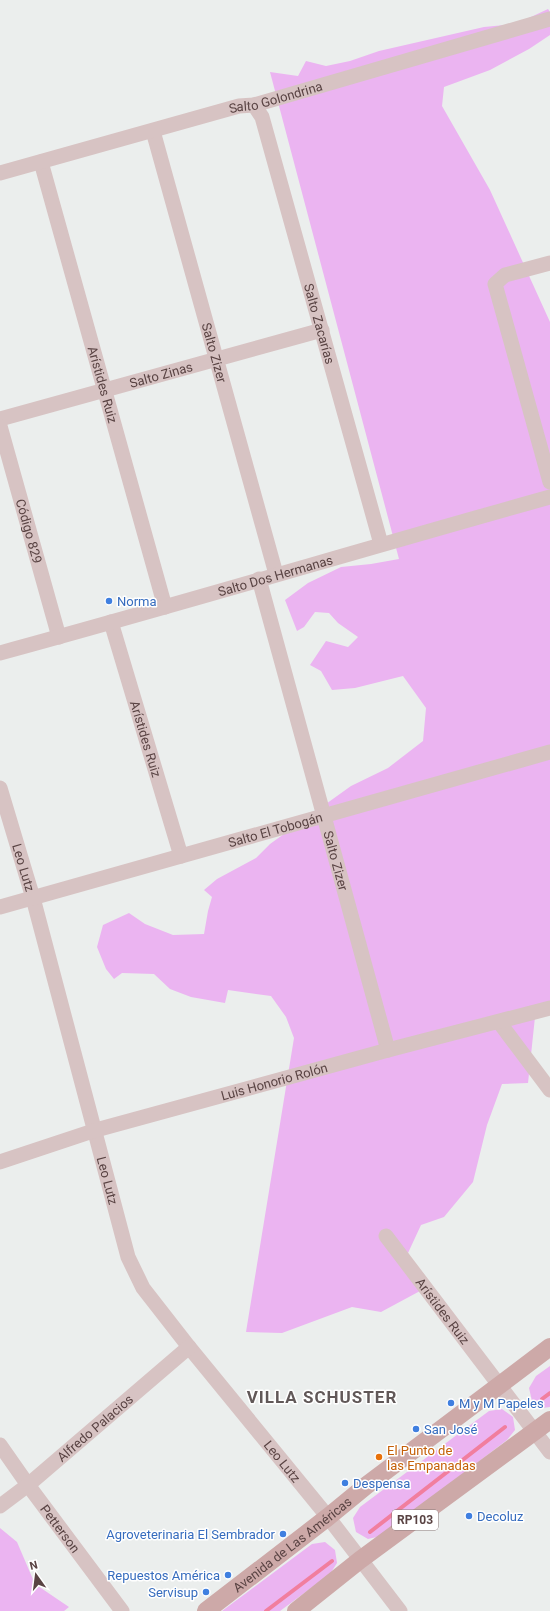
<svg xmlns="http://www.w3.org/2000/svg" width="550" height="1611" viewBox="0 0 550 1611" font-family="Roboto,sans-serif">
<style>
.green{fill:#ebb4f1}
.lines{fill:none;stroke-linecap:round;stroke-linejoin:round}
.stream{stroke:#f17e9e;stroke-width:4}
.minor{stroke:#d7c3c3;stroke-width:15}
.major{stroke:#cda9a8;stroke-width:18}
.shop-dot{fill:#3f7fe0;stroke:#fff;stroke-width:1.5}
.food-dot{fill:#e8710a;stroke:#fff;stroke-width:1.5}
.labels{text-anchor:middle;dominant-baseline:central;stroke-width:3;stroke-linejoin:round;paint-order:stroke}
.shield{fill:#fff;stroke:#8b7b7b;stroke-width:1}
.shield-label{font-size:12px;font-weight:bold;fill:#594343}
.street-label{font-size:13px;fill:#594343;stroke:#fff}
.shop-label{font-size:13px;fill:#366cbe;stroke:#fff;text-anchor:start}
.food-label{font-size:13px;fill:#c56008;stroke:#fff;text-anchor:start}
.district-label{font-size:17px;font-weight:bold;letter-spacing:1px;fill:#615858;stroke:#fff}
</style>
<rect width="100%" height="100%" fill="#ebeeed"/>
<!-- green -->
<path class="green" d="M548,9L550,12V35L529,49L490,70L444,87L442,106L490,190L550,322V1013L535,1017L528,1083L502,1084L487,1125L473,1182L444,1217L421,1225L408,1253L420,1291L381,1312L352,1307L282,1333L246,1332L294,1038L286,1017L271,996L228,990L225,1003L191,997L170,989L154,974L122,973L114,979L106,969L97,947L103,925L129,913L145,924L173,935L204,934L208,911L212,897L204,890L217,879L256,858L270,844L351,786L388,768L423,741L426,708L403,676L355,688L332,690L321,671L310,665L326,641L348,647L358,637L338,623L329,613L315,612L304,627L297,631L285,600L308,583L341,567L371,564L399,559L270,72L298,76L306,61L326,66L350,61L379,51L484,27L516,24Z
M550,1366V1407L543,1408L532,1401L529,1388L536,1376Z
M502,1409L513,1417L515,1430L507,1440L381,1536L368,1539L356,1532L353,1518L360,1507L489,1411Z
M0,1528L17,1542L35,1584L69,1607L64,1611H0Z
M325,1542L335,1550L337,1563L330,1574L280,1611H222L312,1544Z"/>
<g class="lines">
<!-- stream -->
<path class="stream" d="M542,1399L550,1393
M370,1532L505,1427
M266,1611L332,1561"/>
<!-- minor -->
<g class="minor">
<path id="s1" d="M254,105L262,117L381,544"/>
<path id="s2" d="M153,131L276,574"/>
<path id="s3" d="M41,162L165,607"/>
<path id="s4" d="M0,173L239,106L254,105L550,19"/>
<path d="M550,263L505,275L495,284L550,482"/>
<path id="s5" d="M0,419L322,330"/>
<path id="s6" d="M0,426L59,637"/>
<path id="s7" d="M259,579L388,1050"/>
<path id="s8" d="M111,622L181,856"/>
<path id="s9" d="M0,653C184,603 367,548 550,497"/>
<path id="s10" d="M0,788L33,898L128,1257L143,1288L189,1347L328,1517L400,1611"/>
<path id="s11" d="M0,907L550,752"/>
<path d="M499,1022L550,1090"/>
<path id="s12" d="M0,1162L96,1130L388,1050L550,1008"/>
<path id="s13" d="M386,1236L550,1452"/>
<path id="s14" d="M0,1445L28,1485L122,1611"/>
<path id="s15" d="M0,1506L28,1485L189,1347"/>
</g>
<!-- major -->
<g class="major">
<path id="s16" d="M206,1611L328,1517L367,1485L550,1347"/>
<path d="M296,1611L360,1560L550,1420"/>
</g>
</g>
<!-- markers -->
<g class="shop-dot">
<circle cx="109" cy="601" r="4"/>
<circle cx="451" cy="1403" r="4"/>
<circle cx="416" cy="1429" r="4"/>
<circle cx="345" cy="1483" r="4"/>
<circle cx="469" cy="1516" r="4"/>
<circle cx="283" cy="1534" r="4"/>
<circle cx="228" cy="1575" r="4"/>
<circle cx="206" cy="1592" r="4"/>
</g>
<circle class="food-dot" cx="379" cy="1457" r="4"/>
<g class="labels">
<!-- shield labels -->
<rect class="shield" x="392" y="1510" width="46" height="20" rx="3"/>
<g class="shield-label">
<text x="415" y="1520">RP103</text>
</g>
<!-- street labels -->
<g class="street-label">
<text stroke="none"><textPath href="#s4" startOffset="286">Salto Golondrina</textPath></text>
<text stroke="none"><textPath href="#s1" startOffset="229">Salto Zacarías</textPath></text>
<text stroke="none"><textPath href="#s2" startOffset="230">Salto Zizer</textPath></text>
<text stroke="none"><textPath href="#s5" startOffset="167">Salto Zinas</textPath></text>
<text stroke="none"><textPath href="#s3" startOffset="231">Arístides Ruiz</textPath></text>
<text stroke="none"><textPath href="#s6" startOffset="109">Código 829</textPath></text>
<text stroke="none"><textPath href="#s9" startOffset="286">Salto Dos Hermanas</textPath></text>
<text stroke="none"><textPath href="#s8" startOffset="122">Arístides Ruiz</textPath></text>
<text stroke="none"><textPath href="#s11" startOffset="286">Salto El Tobogán</textPath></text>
<text stroke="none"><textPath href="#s7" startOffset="292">Salto Zizer</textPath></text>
<text stroke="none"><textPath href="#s10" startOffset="83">Leo Lutz</textPath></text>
<text stroke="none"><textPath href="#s12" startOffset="286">Luis Honorio Rolón</textPath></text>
<text stroke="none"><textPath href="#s10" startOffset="407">Leo Lutz</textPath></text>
<text stroke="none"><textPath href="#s13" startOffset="94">Arístides Ruiz</textPath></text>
<text stroke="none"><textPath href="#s15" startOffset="123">Alfredo Palacios</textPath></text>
<text stroke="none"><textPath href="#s10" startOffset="743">Leo Lutz</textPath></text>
<text stroke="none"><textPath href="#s14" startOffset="103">Petterson</textPath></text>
<text stroke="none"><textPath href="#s16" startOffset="109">Avenida de Las Américas</textPath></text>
</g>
<!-- shop labels -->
<g class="shop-label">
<text x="117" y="601">Norma</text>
<text x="459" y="1403">M y M Papeles</text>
<text x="424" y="1429">San José</text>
<text x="353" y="1483">Despensa</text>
<text x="477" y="1516">Decoluz</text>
<text x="275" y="1534" text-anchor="end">Agroveterinaria El Sembrador</text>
<text x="220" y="1575" text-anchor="end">Repuestos América</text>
<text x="198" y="1592" text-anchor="end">Servisup</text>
</g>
<!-- food labels -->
<g class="food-label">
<text x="387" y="1450">El Punto de<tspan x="387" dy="15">las Empanadas</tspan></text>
</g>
<!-- district labels -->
<g class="district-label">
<text x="322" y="1397">VILLA SCHUSTER</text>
</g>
</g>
<!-- north arrow -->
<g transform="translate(36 1575) rotate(346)" stroke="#ffffff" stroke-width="3" paint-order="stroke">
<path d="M0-3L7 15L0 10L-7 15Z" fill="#594343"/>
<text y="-6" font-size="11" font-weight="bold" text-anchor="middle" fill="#594343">N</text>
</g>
</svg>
